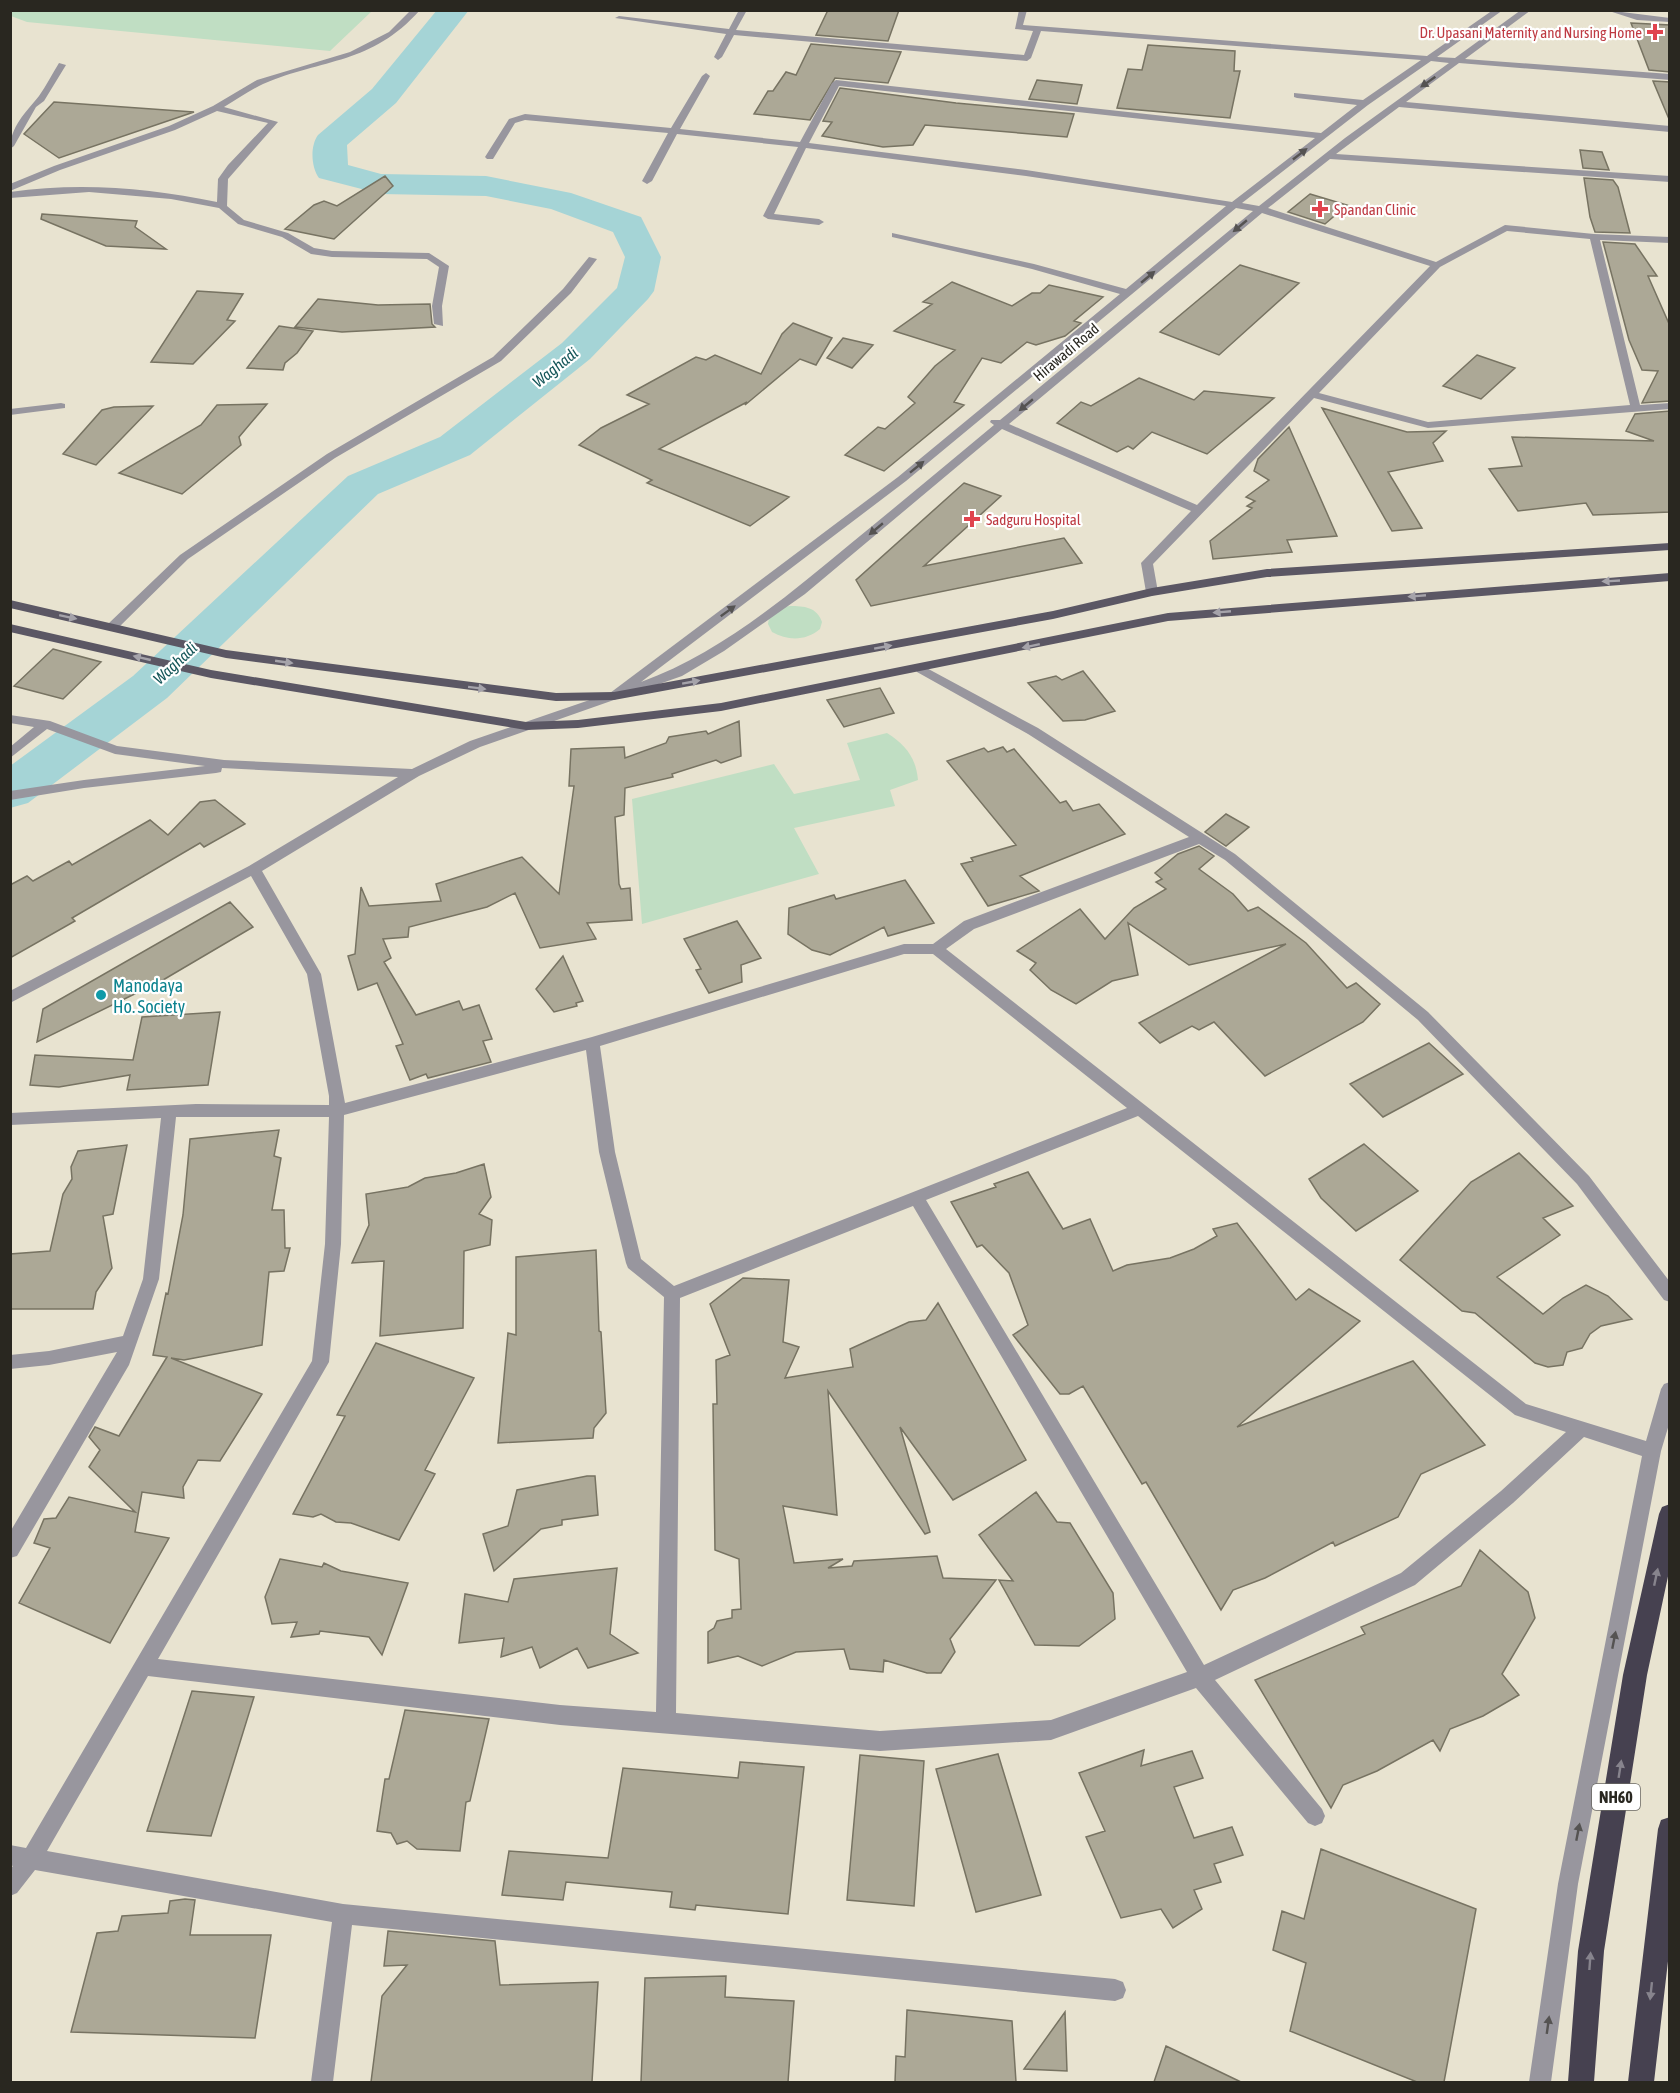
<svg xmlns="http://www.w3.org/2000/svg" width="1680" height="2093" viewBox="0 0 1680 2093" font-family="'Asap Condensed',sans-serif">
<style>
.green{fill:#c0dec3}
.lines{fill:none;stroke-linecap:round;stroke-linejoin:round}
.river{fill:#a5d4d6;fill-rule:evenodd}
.building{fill:#aca896;stroke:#777362;stroke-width:1.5}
.minor{fill:#98969e;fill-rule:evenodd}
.major{fill:#5b5764;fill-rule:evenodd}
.highway{fill:#464150;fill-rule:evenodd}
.oneway{fill:#555352}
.oneway2{fill:#a5a3aa}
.oneway3{fill:#87848d}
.health-dot{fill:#e0444e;stroke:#fff;stroke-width:2}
.culture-dot{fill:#0f9aa8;stroke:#fff;stroke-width:2}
.labels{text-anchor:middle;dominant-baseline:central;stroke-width:4.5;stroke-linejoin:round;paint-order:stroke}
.far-health-label{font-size:15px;fill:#be3a42;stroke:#fff;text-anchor:start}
.far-street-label{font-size:15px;fill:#292720;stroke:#fff}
.far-water-label{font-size:16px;font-style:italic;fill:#16575a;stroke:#fff}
.shield{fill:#fff;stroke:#696863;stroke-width:1.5}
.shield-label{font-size:16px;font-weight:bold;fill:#292720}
.culture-label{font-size:18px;fill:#0d838f;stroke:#fff;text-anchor:start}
</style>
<rect width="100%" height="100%" fill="#e8e3d0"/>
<!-- green -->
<path class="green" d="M11,10H372V11L330,51L27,22L11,16Z
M790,606C804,606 817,607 822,622L820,629C806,641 788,641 772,632L768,624L769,618L783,607Z
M887,733C906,745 916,758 918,780L890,790L895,806L794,828L819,874L642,924L632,799L774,764L794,794L860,780L847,743Z"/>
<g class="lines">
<!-- river -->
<path class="river" d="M437,10H469L396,103L347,145L348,165L381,174L486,176L571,193L641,217L661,257L654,291L648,299L590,359L470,455L378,494L167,698L28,803L10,808V766L133,676L348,476L440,437L562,343L617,288L625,257L613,232L551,209L486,196L381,194L319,178C311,167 310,146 318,135L372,89Z"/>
</g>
<!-- building -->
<path class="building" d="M828,10H899L888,41L816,35Z
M1631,23L1670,25V72L1649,70Z
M811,44L901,52L888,83L835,78L810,120L754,114L768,91H773L786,72L796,75Z
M1148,45L1235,51L1234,71H1240L1230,118L1117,108L1128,69L1142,70Z
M1037,80L1082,85L1077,104L1029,99Z
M1653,81L1670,82V119H1669Z
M840,88L956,103L1074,114L1067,137L925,125L913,145L883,147L822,136L832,122L823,121Z
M54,102L194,112L59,158L24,134Z
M1580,150L1602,152L1609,170L1583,168Z
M385,176L393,186L334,239L285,229L314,205L324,201L337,206Z
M1584,178L1613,180L1618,187L1630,233L1595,232L1590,217Z
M1310,194L1347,205L1325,224L1288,212Z
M42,214L137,221L135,227L166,249L106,246L41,219Z
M1603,242L1635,244L1657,276H1648L1670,326V401L1642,403L1658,371L1642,370L1629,340Z
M1240,265L1299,283L1219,355L1160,332Z
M952,282L1012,306L1032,293H1040L1049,285L1103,297L1074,321L1081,323L1065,336L1036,345L1027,342L1001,363L982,358L954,402L964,405L884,471L845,455L878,427L885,429L915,403L908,397L935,366L955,350L894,331L932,304L923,302Z
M197,291L243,294L227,320L235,321L193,364L151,362Z
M318,299L378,305L430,304L432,324L435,327L342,332L295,327Z
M793,323L832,338L816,365L800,359L745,405L747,402L659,449L789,497L750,526L647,483L652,480L579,445L601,428L649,404L627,395L696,357L706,360L715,355L761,374L782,334Z
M279,326L313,331L297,353L285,363L283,370L247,368Z
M843,338L873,345L852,368L827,358Z
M1477,355L1515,368L1481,399L1443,386Z
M1139,378L1194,400L1204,391L1274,398L1207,454L1152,432L1133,449L1128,446L1117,452L1057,423L1081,402L1091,406Z
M267,404L239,437L241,445L182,494L119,473L201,425L217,405Z
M153,406L96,465L63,454L102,410L114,407Z
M1322,408L1407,432L1446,431L1433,443L1443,461L1388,472L1422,528L1392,531Z
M1670,411V512L1593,515L1586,503L1518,511L1489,469L1522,466L1512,437L1654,441L1626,431L1635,414Z
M1289,427L1337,536L1287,540L1292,552L1213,559L1210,541L1252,508L1247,506L1255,501L1246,497L1269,480L1254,471L1258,459Z
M964,483L1001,496L924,566L1064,538L1082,563L871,606L856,580Z
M53,649L101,662L63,699L14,686Z
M1083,671L1115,711L1085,720L1063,721L1028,683L1056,676L1062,680Z
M880,688L894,713L844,727L827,700Z
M739,721L741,756L721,763L716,760L672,774L673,777L625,788L624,815L615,817L619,884L621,889L630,888L632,920L587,923L596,939L540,948L515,893L487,907L409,927L408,937L383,939L391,958L384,962L416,1015L459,1001L463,1010L479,1005L492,1039L483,1041L491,1062L428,1078L426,1074L410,1080L396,1046L403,1044L377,983L358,990L348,956L355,954L361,887L369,906L441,901L436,884L522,857L559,894L574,786H569L571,749L624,747L625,758L666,743L669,737L706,731L708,734Z
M1003,747L1007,752L1014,749L1060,803L1066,801L1073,811L1099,804L1125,834L1020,876L1039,891L988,906L961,864L973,861L971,858L1016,845L947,761L984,748L988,752Z
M215,800L245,824L204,847L200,843L72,918L75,921L10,958V885L27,876L33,881L69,861L72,865L150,820L168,835L200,802Z
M1226,814L1249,827L1226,846L1205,832Z
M1199,846L1214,856L1199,869L1233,894L1248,911L1258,907L1306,943L1347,988L1356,983L1380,1004L1363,1022L1265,1076L1214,1022L1199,1030L1192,1026L1160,1043L1139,1023L1286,944L1189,965L1128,923L1138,975L1112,981L1076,1004L1051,990L1030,970L1036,963L1017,951L1080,909L1105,939L1134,908L1166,889L1156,882L1162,879L1155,873L1178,854Z
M905,880L934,923L888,936L884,927L830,955L812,950L788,934L789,908L834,895L836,899Z
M230,902L253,927L163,980L37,1042L43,1009Z
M737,921L761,958L741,965L742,982L709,993L696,970L701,969L684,939Z
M563,956L583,1001L576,1003L577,1006L554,1012L536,989Z
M220,1012L208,1085L127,1090L130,1075L59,1087L30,1085L35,1055L133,1060L142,1017Z
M1429,1043L1463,1074L1383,1117L1350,1084Z
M279,1130L274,1156L281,1158L272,1210H284L285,1248H290L284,1271L269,1272L262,1345L184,1360L171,1358L262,1394L220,1461L198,1460L183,1487L184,1498L142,1492L135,1532L169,1538L110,1643L19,1603L50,1548L34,1543L44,1519L56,1518L69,1497L135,1512L89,1467L100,1450L89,1437L95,1427L119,1436L167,1357L153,1355L166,1293L168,1294L183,1215L190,1139Z
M1364,1144L1418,1191L1356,1231L1321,1198L1309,1179Z
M127,1145L113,1214L103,1216L112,1268L96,1292L93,1309H10V1254L50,1251L63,1194L72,1179L71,1167L78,1151Z
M1519,1153L1573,1206L1543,1218L1560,1235L1497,1277L1543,1314L1563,1298L1586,1285L1608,1296L1632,1319L1601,1326L1590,1334L1582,1348L1567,1352L1563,1365L1548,1367L1535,1363L1475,1313L1462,1311L1400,1260L1471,1182Z
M484,1164L491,1197L479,1214L492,1220L490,1245L464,1251L463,1328L380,1336L384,1261L352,1263L369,1225L366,1194L408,1187L425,1178L456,1173Z
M1028,1172L1063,1229L1090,1219L1113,1271L1127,1265L1170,1258L1194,1249L1217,1236L1213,1229L1237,1223L1296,1300L1309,1289L1360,1321L1237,1427L1413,1361L1485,1445L1421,1474L1398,1517L1335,1546L1333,1542L1265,1578L1233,1590L1221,1610L1146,1482L1142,1484L1083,1386L1069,1394H1060L1013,1335L1028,1325L1009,1273L982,1245L977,1247L951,1202L996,1187L994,1184Z
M596,1250L599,1331L601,1332L606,1413L594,1428L593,1438L498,1443L508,1333L516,1335V1257Z
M743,1278L789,1280L783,1342L799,1347L785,1378L853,1367L850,1349L909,1322L926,1320L938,1303L1026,1460L953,1500L900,1427L930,1532L925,1534L828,1391L837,1515L783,1506L794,1563L843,1559L828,1568L852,1566L854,1561L937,1556L943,1578L996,1580L950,1639L955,1652L941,1673H927L884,1660L883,1672L850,1669L844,1649L796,1652L762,1666L738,1656L708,1663V1632L714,1628L717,1621L732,1618V1610L741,1609L739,1559L715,1550L713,1404H717L716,1360L730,1355L710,1304Z
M376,1343L474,1378L425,1470L435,1474L399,1540L351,1523L336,1522L321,1514L313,1517L293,1514L345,1416L337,1415Z
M587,1476H595L598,1515L562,1520V1525L541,1529L494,1571L483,1534L508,1526L517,1490Z
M1036,1492L1057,1522L1070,1523L1113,1593L1115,1619L1079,1646L1035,1645L999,1580L1013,1581L979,1535Z
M1480,1550L1528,1592L1535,1618L1502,1674L1519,1695L1483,1716L1450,1729L1440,1751L1433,1740L1377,1771L1343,1785L1331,1808L1255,1680L1365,1634L1361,1627L1461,1586Z
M280,1559L322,1567L324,1563L341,1571L408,1583L382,1655L369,1637L320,1631L319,1634L291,1637L297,1622L272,1624L265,1597Z
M617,1568L610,1634L638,1653L588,1668L577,1648L540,1668L532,1647L501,1657L504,1638L459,1643L465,1594L508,1602L514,1579Z
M192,1691L254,1697L211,1836L147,1831Z
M405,1710L489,1719L470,1801L466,1802L460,1851L417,1849L407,1841L397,1844L391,1833L377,1831L385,1779H389Z
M1144,1750L1141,1766L1192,1751L1203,1778L1174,1787L1194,1838L1232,1827L1243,1855L1214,1864L1221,1882L1194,1890L1202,1909L1173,1928L1161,1909L1121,1918L1086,1837L1105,1831L1079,1773Z
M998,1754L1041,1895L976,1912L936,1769Z
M860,1755L924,1761L914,1906L847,1900Z
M740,1762L804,1767L788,1914L696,1905L695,1910L670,1907L672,1892L566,1882L563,1900L502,1895L509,1851L608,1858L623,1768L738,1778Z
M1321,1849L1476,1909L1444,2082H1417L1290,2031L1306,1963L1273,1950L1282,1911L1304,1919Z
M185,1899L195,1900L190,1935H271L255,2038L71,2032L97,1933L118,1931L122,1916L168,1913L170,1901Z
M388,1931L495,1941L500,1985L598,1982L592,2082H371L382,1996L407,1965L384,1966Z
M726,1976L725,1997L794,2001L788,2082H641L645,1978Z
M907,2010L1012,2021L1016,2082H895L896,2056L905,2057Z
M1065,2012L1067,2071L1024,2069Z
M1166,2046L1241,2082H1154Z"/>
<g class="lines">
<!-- minor -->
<path class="minor" d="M411,10H420C371,65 324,58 263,84C250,90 236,100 224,107L278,122L228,179L227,206L244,220L288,233L314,248L332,251L429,253L449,266L442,306L443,326L434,324L432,306L439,267L427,259L332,257L311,254L282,237L238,224L219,208L171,199L89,192L10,198V192C80,182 149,188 217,202L218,179L228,165L268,123L217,111L175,130L60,170L10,191V184L54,166L169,126L213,106L257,80L350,52L389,32Z
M739,10H747L736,30L1024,55L1033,31L1015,29L1019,10H1027L1023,25L1427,56L1493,10H1503L1437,57L1455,58L1521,10H1531L1465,59L1670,74V80L1459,63L1406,102L1670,126V132L1399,107L1336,154L1670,176V182L1330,159L1268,208L1436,262L1505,225L1594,234L1670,237V243L1600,240L1640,405L1670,403V409L1428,428L1314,398L1153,564L1158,592L1152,596L1146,592L1141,563L1191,511L1002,429L805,594L724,651L682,676L480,747L419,776L262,871L321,974L345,1103L592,1037L904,944H933L964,921L1189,837L1028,734L917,672L915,669L921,665L1038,728L1235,854L1428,1012L1589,1176L1670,1282V1302L1664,1300L1577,1184L1418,1020L1225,860L1199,844L974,929L946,949L1526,1404L1646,1441L1661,1389L1664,1384L1670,1382V1421L1661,1451L1578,1884L1551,2082H1529L1558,1884L1642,1456L1584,1437L1513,1503L1415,1585L1215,1680L1322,1809L1325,1816L1322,1823L1315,1826L1308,1823L1196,1688L1051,1740L880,1751L560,1725L148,1676L47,1851L343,1904L1115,1979L1123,1982L1126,1990L1123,1998L1115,2001L352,1925L333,2082H311L332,1922L35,1870L17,1893L10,1896V1869L13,1866L10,1865V1845L26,1848L312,1361L325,1244L329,1117H176L159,1279L129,1365L17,1556L10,1558V1532L117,1352L49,1365L10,1369V1355L49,1351L123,1336L143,1279L161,1118L10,1125V1113L196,1104L329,1105V1096L307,974L251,876L10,1003V991L249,866L398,777L222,768L221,772L216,773L84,788L10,800V791L84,780L205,766L115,754L47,729L10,758V747L34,727L10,723V715L50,721L117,746L224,760L412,769L470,741L610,693L898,477L1120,294L1032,269L892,237V233L1034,264L1126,289L1226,206L1026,176L806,148L774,214L819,219L824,222L819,225L768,219L763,216L798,147L677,134L652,181L647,184L642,181L668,133L525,120L515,123L493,159H487L485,157L509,119L525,114L671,128L702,76L706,73L710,76L680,129L800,142L832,83L836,80L1321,133L1357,105L1297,98L1294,97V93L1363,100L1421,60L1041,31L1031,58L1027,61L734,35L722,57L718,60L714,57L726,34L615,18L619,16L729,29ZM1431,61L1449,63L1345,138L1259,206L1242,203L1368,105ZM839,86L1315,138L1232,202L1026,170L809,143ZM1236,208L1253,211L1000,420H991L990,422L994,425C946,465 898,505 849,545C786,597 719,654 641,682L906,481ZM1262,213L1430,266L1197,505L1009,424ZM1507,231L1590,239L1630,405L1428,422L1319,393L1440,267ZM904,954H933L1127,1108L674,1286L641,1259L615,1152L600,1046ZM586,1050L599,1152L626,1263L628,1268L664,1297L656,1712L560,1705L158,1659L329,1362L341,1244L344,1115ZM1138,1116L1515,1415L1566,1432L1501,1491L1401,1573L1204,1665L926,1200ZM913,1206L1187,1672L1051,1720L880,1731L676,1713L680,1298Z
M1606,10L1670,18V22L1637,20Z
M59,63L66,65L44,101L36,107L14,146L10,149C10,127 26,112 39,96C46,86 52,74 59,63Z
M589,257L597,259L571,293L501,361L335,458L188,559L116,630H108V624L180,555L327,454L493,357L563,289Z
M61,403L65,404V408L10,415V409Z"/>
<!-- major -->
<path class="major" d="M1670,543V550L1267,577L1152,596L1053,619L614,700L556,701L226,658L10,608V600L226,650L556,693L614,692L1053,611L1152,588L1267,569Z
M1670,573V581L1168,621L721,711L578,728L526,730L211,678L10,632V624L211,670L526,722L578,720L721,703L1168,613Z"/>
<!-- highway -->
<path class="highway" d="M1670,1504V1567L1647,1675L1604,1951L1594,2082H1568L1578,1951L1623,1675L1659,1514L1662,1507Z
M1670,1817V1944L1654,2082H1628L1658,1829L1661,1820Z"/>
</g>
<!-- one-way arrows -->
<defs><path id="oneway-solid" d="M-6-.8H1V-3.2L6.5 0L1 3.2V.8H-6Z" transform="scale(1.5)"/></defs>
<g class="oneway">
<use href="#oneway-solid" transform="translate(1428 82) rotate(145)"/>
<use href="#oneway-solid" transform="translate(1300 154) rotate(-38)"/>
<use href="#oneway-solid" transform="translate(1240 226) rotate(140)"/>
<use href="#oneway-solid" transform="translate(1148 277) rotate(-40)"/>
<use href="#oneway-solid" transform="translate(1026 405) rotate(140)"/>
<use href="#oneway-solid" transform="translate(917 467) rotate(-39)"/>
<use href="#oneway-solid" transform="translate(876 529) rotate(140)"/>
<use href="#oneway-solid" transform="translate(728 611) rotate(-36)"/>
<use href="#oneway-solid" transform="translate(1614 1640) rotate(-79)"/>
<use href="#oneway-solid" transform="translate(1578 1832) rotate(-79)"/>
<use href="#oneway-solid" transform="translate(1548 2025) rotate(-82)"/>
</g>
<g class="oneway2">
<use href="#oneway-solid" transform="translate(1611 581) rotate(177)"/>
<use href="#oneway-solid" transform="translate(1417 596) rotate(175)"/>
<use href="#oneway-solid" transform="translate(1222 612) rotate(175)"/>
<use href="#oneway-solid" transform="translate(68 617) rotate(12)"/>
<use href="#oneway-solid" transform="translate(1031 646) rotate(168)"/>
<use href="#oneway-solid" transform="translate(883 647) rotate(-10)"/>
<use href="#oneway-solid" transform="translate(142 658) rotate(-167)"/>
<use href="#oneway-solid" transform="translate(284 662) rotate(8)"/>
<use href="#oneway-solid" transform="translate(691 682) rotate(-10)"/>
<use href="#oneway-solid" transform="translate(477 688) rotate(7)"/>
</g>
<g class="oneway3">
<use href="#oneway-solid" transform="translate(1656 1577) rotate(-78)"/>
<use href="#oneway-solid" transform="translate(1620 1769) rotate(-81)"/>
<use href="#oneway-solid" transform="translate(1590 1961) rotate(-86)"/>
<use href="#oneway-solid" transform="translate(1651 1991) rotate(96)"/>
</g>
<!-- markers -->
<g class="health-dot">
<path d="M1652 23h6v6h6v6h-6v6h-6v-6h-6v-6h6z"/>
<path d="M1317 200h6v6h6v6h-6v6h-6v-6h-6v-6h6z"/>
<path d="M969 510h6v6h6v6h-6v6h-6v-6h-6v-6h6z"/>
</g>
<circle class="culture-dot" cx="101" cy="995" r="6"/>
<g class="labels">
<!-- far-health labels -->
<g class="far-health-label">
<text x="1642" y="32" text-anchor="end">Dr. Upasani Maternity and Nursing Home</text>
<text x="1334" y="209">Spandan Clinic</text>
<text x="986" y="519">Sadguru Hospital</text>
</g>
<!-- far-street labels -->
<g class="far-street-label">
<text transform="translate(1066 352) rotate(-40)">Hirawadi Road</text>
</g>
<!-- far-water labels -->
<g class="far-water-label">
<text transform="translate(555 367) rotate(-39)">Waghadi</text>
<text transform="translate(175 663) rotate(-43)">Waghadi</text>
</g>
<!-- shield labels -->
<rect class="shield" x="1592" y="1784" width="48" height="26" rx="4.5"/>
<g class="shield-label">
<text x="1616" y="1797">NH60</text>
</g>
<!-- culture labels -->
<g class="culture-label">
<text x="113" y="985">Manodaya<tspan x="113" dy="21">Ho. Society</tspan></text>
</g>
</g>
<!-- border -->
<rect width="1680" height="2093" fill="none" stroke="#292720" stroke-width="24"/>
</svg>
